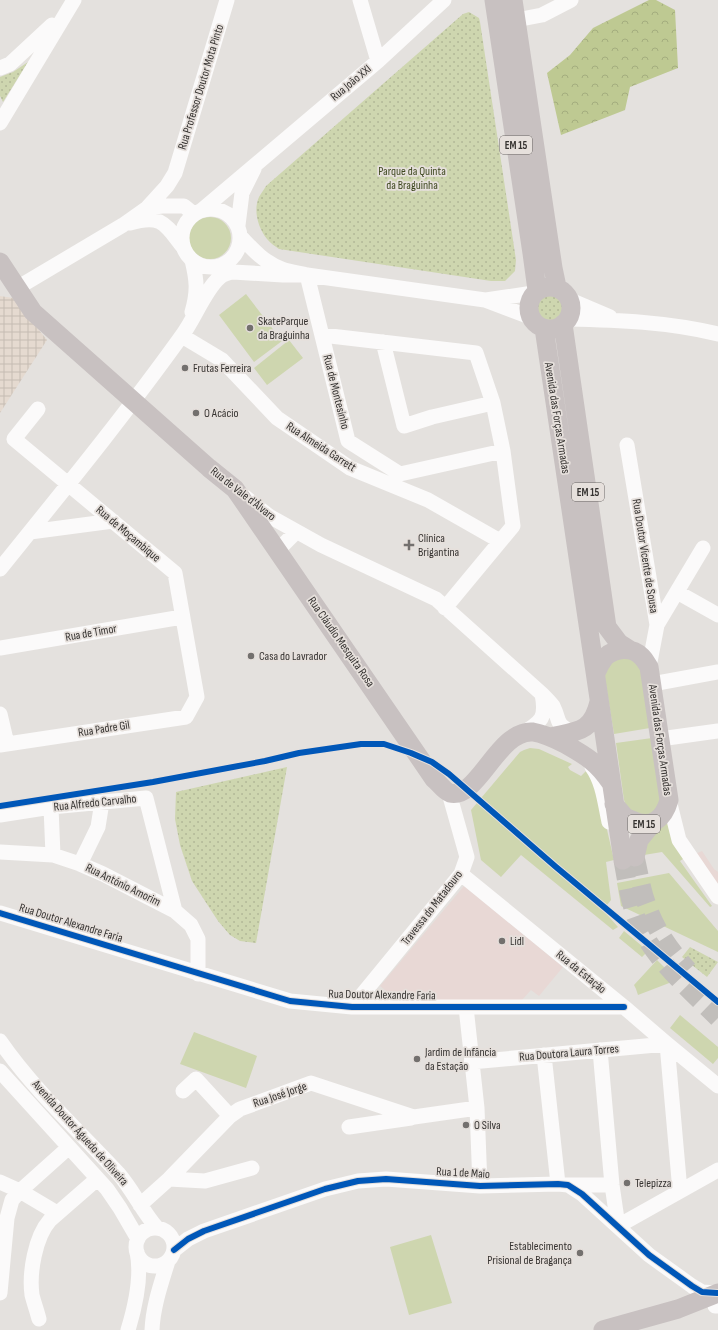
<svg xmlns="http://www.w3.org/2000/svg" width="718" height="1330" viewBox="0 0 718 1330" font-family="'Sofia Sans Condensed',sans-serif">
<style>
.commercial{fill:#e8d8d5}
.industrial{fill:url(#industrial-grid)}
.grass{fill:url(#grass-dots)}
.forest{fill:url(#forest-crowns)}
.garden{fill:#ced6af}
.lines{fill:none;stroke-linecap:round;stroke-linejoin:round}
.major-tunnel{stroke:#c1bebb;stroke-width:19;stroke-dasharray:19 10;stroke-linecap:butt}
.minor{stroke:#fbfafa;stroke-width:15}
.major{stroke:#c8c1c1;stroke-width:19}
.cycleway-casing{stroke:#e6e0dc;stroke-width:8}
.cycleway{stroke:#0057b8;stroke-width:6}
.poi-dot{fill:#73706e;stroke:#e6e0dc;stroke-width:1.5}
.labels{text-anchor:middle;dominant-baseline:central;stroke-width:3.5;stroke-linejoin:round;paint-order:stroke}
.shield{fill:#e6e0dc;stroke:#6b6764;stroke-width:1}
.shield-label{font-size:11px;font-weight:bold;fill:#363331}
.street-label{font-size:12px;fill:#363331;stroke:#e6e0dc}
.park-label{font-size:12px;fill:#3d471e;stroke:#e6e0dc}
.poi-label{font-size:12px;fill:#363331;stroke:#e6e0dc;text-anchor:start}
</style>
<defs>
<pattern id="industrial-grid" width="8" height="8" patternUnits="userSpaceOnUse"><rect width="8" height="8" fill="#e5dad0"/><path d="M0 4h8M4 0v8" fill="none" stroke="#c5bcb3"/></pattern>
<pattern id="grass-dots" width="8" height="8" patternUnits="userSpaceOnUse"><rect width="8" height="8" fill="#ced6af"/><path d="M2 2h.1M6 6h.1" fill="none" stroke="#b2b897" stroke-width="1.8" stroke-linecap="round"/></pattern>
<pattern id="forest-crowns" width="20" height="18" patternUnits="userSpaceOnUse"><rect width="20" height="18" fill="#bec992"/><path d="M2 6a3 3 0 1 1 6 0M12 15a3 3 0 1 1 6 0" fill="none" stroke="#a4ad7e"/></pattern>
</defs>
<rect width="100%" height="100%" fill="#e4e1de"/>
<!-- commercial -->
<path class="commercial" d="M702,851L714,869L718,872V889L695,854Z
M464,886L563,967L539,996L531,990L522,1000H397L380,986Z"/>
<!-- industrial -->
<path class="industrial" d="M0,296L13,298L47,340L0,413Z"/>
<!-- grass -->
<path class="grass" d="M469,12L479,18L480,22L516,260L515,271L505,281H491L279,249C275,246 270,243 267,239C258,228 253,210 259,197C261,193 264,190 266,186L463,14Z
M28,62L3,102L0,96V77L13,72Z
M536 308a14 14 0 1 1 28 0a14 14 0 1 1-28 0Z
M287,767L256,943L240,941L230,935L218,921L192,881L180,845L175,819L176,792Z
M690,947L718,962L707,977L682,957Z"/>
<!-- forest -->
<path class="forest" d="M649,0H656L675,10L678,68L630,87L625,110L561,135L547,73L570,55L593,28Z"/>
<!-- garden -->
<path class="garden" d="M189 238a21 21 0 1 1 42 0a21 21 0 1 1-42 0Z
M246,294L282,341L254,362L219,315Z
M289,340L303,358L267,385L254,368Z
M624,655L642,667L650,728L614,734L604,673L607,663Z
M652,738L661,800L657,811L642,817L627,808L624,800L616,743Z
M530,748L539,749L572,764L568,767L570,770L581,776L588,769L596,782L614,860L606,862L611,900L603,910L618,927L613,930L521,855L501,877L481,860L471,810L520,752L524,750Z
M668,816L686,857L680,861L712,906L710,907L662,852L644,855L649,837Z
M669,873L718,931V952L621,906L617,883Z
M624,931L648,951L642,957L619,938Z
M657,960L677,980L638,995L636,989L634,985Z
M680,1015L718,1047V1058L713,1064L670,1028Z
M194,1032L257,1056L246,1088L180,1064Z
M431,1235L452,1303L409,1315L390,1247Z"/>
<g class="lines">
<!-- major-tunnel -->
<path class="major-tunnel" d="M635,857C639,873 641,890 647,905C655,930 671,951 688,970
M623,860C627,882 630,904 639,925C655,960 691,991 718,1018"/>
<!-- minor -->
<path class="minor" d="M360,0L378,61
M516,20L542,15L571,0
M0,68L10,64L52,25
M0,123L74,0
M147,208L167,186L175,173L227,0
M182 238a29 29 0 1 1 58 0a29 29 0 1 1-58 0Z
M202,210L378,61L444,0
M130,223C162,214 165,224 183,247
M238,225L242,193L254,169
M241,237C253,250 265,263 282,269C290,272 299,273 307,275L485,300L530,317
M307,275L348,441L400,474L503,451
M17,288L123,225L147,208L162,206H184L194,214
M486,300L533,293
M570,300L610,317
M192,312C198,291 197,281 192,260
M568,319C618,320 669,322 718,334
M322,335L476,353L493,403L503,451L513,526L445,608
M182,336L222,360L277,418L350,468L428,500L500,541
M383,342L404,426L432,417L493,403
M627,445L657,625L649,667
M245,497L269,516L321,545L436,599L542,694C545,697 550,702 553,706C561,722 554,724 574,733
M30,532L113,521
M280,555L282,546L296,532
M0,569C62,492 125,415 183,334C194,319 206,289 219,278C223,274 228,273 233,272L283,275H307
M677,592L718,615
M657,625L703,548
M0,648L182,617
M652,684L718,672
M0,714L7,744
M520,735C541,722 547,719 542,694
M660,739L718,731
M0,745L186,717L197,697L175,573L14,439L38,409
M592,767C603,782 605,804 609,822
M669,800L679,840L718,897
M51,807L53,855
M0,815L51,807L146,798L175,911
M0,852L53,855L80,864L103,874L175,911L191,925L198,939V974
M80,864L98,827L102,802
M461,874L624,1007L667,1044L718,1086
M0,913L290,1001L352,1007H624
M352,1007L461,874L467,857L449,793
M466,1007L477,1108L480,1186
M0,1041C34,1090 78,1130 118,1173C133,1190 142,1211 157,1228
M600,1050L612,1185L618,1226
M544,1055L558,1184
M471,1062L667,1044L680,1191
M0,1071L107,1189L120,1208L138,1239
M183,1091L196,1079L230,1116
M349,1127L411,1118
M169,1179L205,1181L252,1168
M0,1182L20,1191L57,1213
M568,1185H612
M140,1205L169,1179L230,1116L240,1109L311,1083L414,1117L477,1108
M618,1226L718,1170
M136 1247a19 19 0 1 1 38 0a19 19 0 1 1-38 0Z
M174,1250L188,1239L204,1231L325,1189L358,1181L386,1179L480,1186L558,1184L568,1185L582,1194L649,1255L692,1286L702,1292L717,1293
M0,1293L7,1218L12,1200L20,1191L68,1148
M715,1306H718
M39,1319C37,1311 34,1303 32,1295C29,1273 35,1237 50,1220L97,1179
M128,1330C135,1307 142,1275 137,1252
M152,1330C153,1306 161,1284 168,1261"/>
<!-- major -->
<path class="major" d="M494,0L532,253L537,290
M513,0L553,268L557,287
M0,262L33,312L209,468L235,489L434,779C439,783 444,791 450,793C478,800 498,729 533,732C545,734 555,739 565,744C586,756 597,762 611,783
M529 308a21 21 0 1 1 42 0a21 21 0 1 1-42 0Z
M563,324L607,627L619,643L630,650
M544,328L623,860
M596,673C598,668 601,662 605,657C615,648 632,646 642,657C645,660 647,664 649,667L669,800C664,818 652,830 632,820C630,819 626,818 624,816C621,812 617,808 614,804
M551,737C578,731 592,732 599,702
M635,857L639,840L652,824
M603,1330L678,1309L718,1293"/>
<!-- cycleway casing -->
<g class="cycleway-casing">
<path id="cycleway" d="M0,806L153,782L265,761L299,753L361,744H384L411,753L432,762L449,774L556,867L718,1002
M0,913L290,1001L352,1007H624
M174,1250L188,1239L204,1231L325,1189L358,1181L386,1179L480,1186L558,1184L568,1185L582,1194L649,1255L692,1286L702,1292L717,1293"/>
</g>
<!-- cycleway -->
<use href="#cycleway" class="cycleway"/>
</g>
<!-- markers -->
<g class="poi-dot">
<circle cx="250" cy="328" r="4"/>
<circle cx="185" cy="368" r="4"/>
<circle cx="196" cy="413" r="4"/>
<path d="M407 539h4v4h4v4h-4v4h-4v-4h-4v-4h4z"/>
<circle cx="251" cy="656" r="4"/>
<circle cx="502" cy="941" r="4"/>
<circle cx="417" cy="1059" r="4"/>
<circle cx="466" cy="1125" r="4"/>
<circle cx="627" cy="1183" r="4"/>
<circle cx="580" cy="1253" r="4"/>
</g>
<g class="labels">
<!-- shield labels -->
<g class="shield">
<rect x="500" y="136" width="32" height="18" rx="3"/>
<rect x="572" y="483" width="32" height="18" rx="3"/>
<rect x="628" y="815" width="32" height="18" rx="3"/>
</g>
<g class="shield-label">
<text x="516" y="145">EM 15</text>
<text x="588" y="492">EM 15</text>
<text x="644" y="824">EM 15</text>
</g>
<!-- street labels -->
<g class="street-label">
<text transform="translate(351 83) rotate(-40)">Rua João XXI</text>
<text transform="translate(201 87) rotate(-73)">Rua Professor Doutor Mota Pinto</text>
<text transform="translate(336 392) rotate(76)">Rua de Montesinho</text>
<text transform="translate(557 418) rotate(81)">Avenida das Forças Armadas</text>
<text transform="translate(321 447) rotate(33)">Rua Almeida Garrett</text>
<text transform="translate(243 494) rotate(38)">Rua de Vale d'Álvaro</text>
<text transform="translate(128 534) rotate(40)">Rua de Moçambique</text>
<text transform="translate(645 556) rotate(81)">Rua Doutor Vicente de Sousa</text>
<text transform="translate(91 633) rotate(-10)">Rua de Timor</text>
<text transform="translate(341 642) rotate(55)">Rua Cláudio Mesquita Rosa</text>
<text transform="translate(104 729) rotate(-9)">Rua Padre Gil</text>
<text transform="translate(660 740) rotate(82)">Avenida das Forças Armadas</text>
<text transform="translate(95 803) rotate(-6)">Rua Alfredo Carvalho</text>
<text transform="translate(123 885) rotate(26)">Rua António Amorim</text>
<text transform="translate(432 908) rotate(-52)">Travessa do Matadouro</text>
<text transform="translate(71 923) rotate(17)">Rua Doutor Alexandre Faria</text>
<text transform="translate(581 972) rotate(39)">Rua da Estação</text>
<text transform="translate(382 995) rotate(1)">Rua Doutor Alexandre Faria</text>
<text transform="translate(569 1053) rotate(-5)">Rua Doutora Laura Torres</text>
<text transform="translate(280 1095) rotate(-19)">Rua José Jorge</text>
<text transform="translate(80 1133) rotate(48)">Avenida Doutor Águedo de Oliveira</text>
<text transform="translate(463 1173) rotate(3)">Rua 1 de Maio</text>
</g>
<!-- park labels -->
<g class="park-label">
<text x="412" y="171">Parque da Quinta<tspan x="412" dy="14">da Braguinha</tspan></text>
</g>
<!-- poi labels -->
<g class="poi-label">
<text x="258" y="321">SkateParque<tspan x="258" dy="14">da Braguinha</tspan></text>
<text x="193" y="368">Frutas Ferreira</text>
<text x="204" y="413">O Acácio</text>
<text x="418" y="538">Clínica<tspan x="418" dy="14">Brigantina</tspan></text>
<text x="259" y="656">Casa do Lavrador</text>
<text x="510" y="941">Lidl</text>
<text x="425" y="1052">Jardim de Infância<tspan x="425" dy="14">da Estação</tspan></text>
<text x="474" y="1125">O Silva</text>
<text x="635" y="1183">Telepizza</text>
<text x="572" y="1246" text-anchor="end">Establecimento<tspan x="572" dy="14">Prisional de Bragança</tspan></text>
</g>
</g>
</svg>
